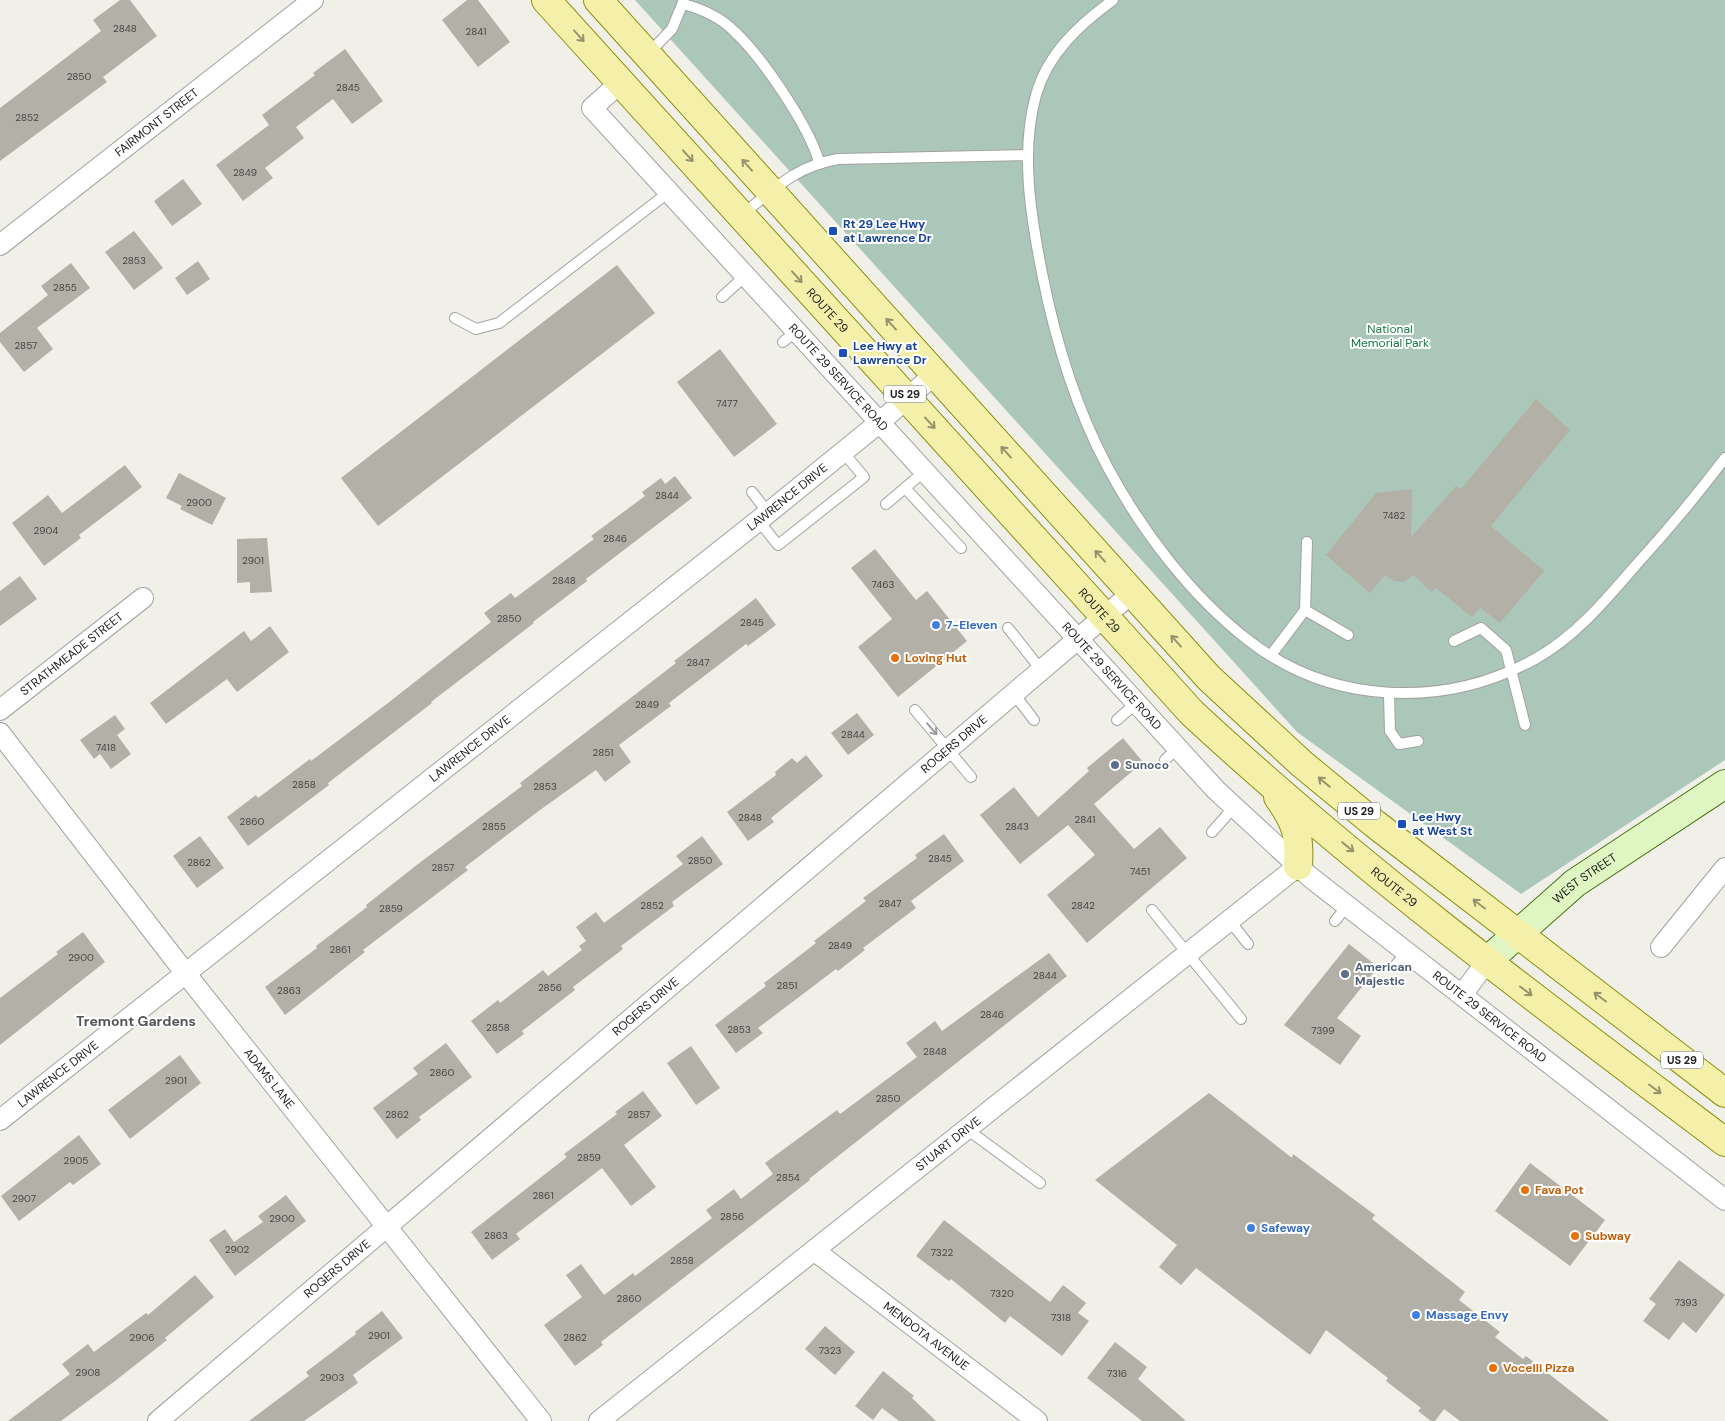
<svg xmlns="http://www.w3.org/2000/svg" width="1725" height="1421" viewBox="0 0 1725 1421" font-family="'DM Sans',sans-serif">
<style>
.cemetery{fill:#abc7ba}
.building{fill:#b3b0a7}
.lines{fill:none;stroke-linecap:round;stroke-linejoin:round}
.service-casing{stroke:#a2a2a2;stroke-width:12}
.minor-casing{stroke:#a2a2a2;stroke-width:22}
.secondary-casing{stroke:#42710f;stroke-width:30}
.primary-casing{stroke:#8b910d;stroke-width:30}
.service{stroke:#fff;stroke-width:10}
.minor{stroke:#fff;stroke-width:20}
.secondary{stroke:#dff5c2;stroke-width:28}
.primary{stroke:#f4f0a9;stroke-width:28}
.oneway{stroke:#95936c}
.oneway2{stroke:#9b9b9b}
.transit-dot{fill:#1a4fb4;stroke:#fff;stroke-width:2}
.shop-dot{fill:#3f7fe0;stroke:#fff;stroke-width:2}
.food-dot{fill:#e8710a;stroke:#fff;stroke-width:2}
.service-dot{fill:#5c6f8a;stroke:#fff;stroke-width:2}
.labels{text-anchor:middle;dominant-baseline:central;stroke-width:4;stroke-linejoin:round;paint-order:stroke}
.number-label{font-size:10px;fill:#464542}
.shield{fill:#fff;stroke:#646464;stroke-width:1}
.shield-label{font-size:11px;font-weight:bold;fill:#212121}
.street-label{font-size:12px;fill:#212121;stroke:#fff}
.transit-label{font-size:12px;font-weight:bold;fill:#164399;stroke:#fff;text-anchor:start}
.park-label{font-size:12px;fill:#167842;stroke:#fff}
.shop-label{font-size:12px;font-weight:bold;fill:#366cbe;stroke:#fff;text-anchor:start}
.food-label{font-size:12px;font-weight:bold;fill:#c56008;stroke:#fff;text-anchor:start}
.service-label{font-size:12px;font-weight:bold;fill:#4e5e75;stroke:#fff;text-anchor:start}
.neighbourhood-label{font-size:14px;font-weight:bold;fill:#545454;stroke:#fff}
</style>
<rect width="100%" height="100%" fill="#f0f0e8"/>
<!-- cemetery -->
<path class="cemetery" d="M635,0H1725V760L1521,894L1297,732Z"/>
<!-- building -->
<path class="building" d="M120,0H130L157,36L103,77L107,82L0,161V108L101,31L93,20Z
M467,0H478L510,42L478,67L442,20Z
M345,49L383,101L352,124L333,99L296,127L304,138L265,168L273,178L243,201L216,165L269,125L262,115L315,75L313,73Z
M183,179L202,204L172,226L154,201Z
M134,231L163,268L134,290L105,252Z
M198,261L210,279L187,295L175,278Z
M71,263L90,288L37,328L53,349L24,372L0,342V333L48,295L41,286Z
M617,265L655,313L378,526L341,478Z
M720,349L777,424L734,457L677,382Z
M1536,399L1570,430L1491,526L1544,571L1500,623L1480,608L1472,617L1436,588L1431,592L1414,575L1404,582L1394,581L1385,575L1370,593L1326,555L1376,493L1412,489L1411,537L1456,486L1461,489Z
M125,465L142,487L79,535L81,538L44,566L12,523L48,495L62,513Z
M179,473L226,498L212,525L180,509L182,506L166,498Z
M675,476L692,498L586,579L587,581L533,622L534,623L431,702L432,703L328,783L329,785L248,846L227,817L256,795L258,798L310,759L311,761L388,703L491,622L484,613L511,593L515,598L594,539L591,536L645,496L642,492L661,478L665,484Z
M267,538L272,592L250,593V582L237,583V539Z
M875,549L916,600L927,591L967,641L898,697L858,647L892,619L851,568Z
M20,576L37,599L0,626V591Z
M756,598L776,625L748,646L746,644L669,703L671,706L619,745L631,762L605,782L596,770L540,810L465,867L468,870L363,950L365,952L285,1015L265,987L317,948L316,946L367,907L366,905L418,864L522,786L520,783L676,663L674,661Z
M270,626L289,652L237,692L227,679L166,724L150,703L244,631L251,641Z
M857,713L874,735L848,755L831,733Z
M115,715L125,729L117,735L131,754L111,769L100,754L94,759L80,740Z
M1123,738L1143,762L1094,804L1134,849L1160,827L1187,858L1087,943L1047,895L1095,855L1068,825L1020,864L980,815L1014,787L1038,817L1089,771L1087,768Z
M806,755L823,776L771,818L774,822L748,841L727,812L776,775L775,772L792,758L797,763Z
M944,834L964,861L911,901L916,908L863,948L865,950L838,971L836,969L758,1028L763,1033L736,1053L715,1025L766,986L764,983L816,943L814,941L866,901L863,898L917,858L915,855Z
M200,836L224,868L197,888L173,856Z
M702,836L723,864L672,902L674,906L621,946L623,949L573,987L575,990L522,1031L524,1034L497,1054L471,1021L498,1000L500,1003L543,970L548,976L582,950L579,946L586,941L576,927L596,912L604,923L683,864L676,856Z
M83,932L105,962L0,1045V998L58,954L56,952Z
M1349,944L1378,967L1337,1018L1361,1036L1340,1065L1284,1025Z
M1049,953L1067,976L809,1179L810,1180L601,1342L603,1345L575,1366L544,1325L582,1297L566,1275L581,1264L604,1295L633,1273L635,1276L712,1218L706,1210L734,1189L741,1199L773,1174L765,1163L837,1110L840,1114L917,1057L906,1043L935,1021L942,1031Z
M446,1043L472,1077L419,1117L421,1120L397,1139L373,1108L418,1074L413,1068Z
M691,1046L720,1088L696,1105L667,1063Z
M180,1055L201,1083L130,1139L108,1110Z
M643,1091L662,1116L624,1145L656,1187L631,1206L602,1168L516,1234L520,1239L492,1260L471,1232L567,1157L564,1154L617,1114L615,1112Z
M1209,1093L1292,1158L1293,1154L1375,1215L1372,1219L1465,1292L1459,1300L1500,1332L1495,1337L1523,1359L1526,1356L1609,1421H1460L1444,1409L1435,1421H1431L1418,1411L1421,1408L1386,1381L1388,1378L1326,1330L1310,1355L1196,1268L1181,1285L1159,1267L1177,1245L1095,1180Z
M79,1135L101,1164L73,1185L70,1182L19,1221L1,1196Z
M1530,1163L1605,1220L1570,1266L1495,1211Z
M286,1195L306,1221L235,1276L209,1240L225,1229L234,1242L263,1222L258,1216Z
M944,1220L1050,1302L1063,1285L1086,1303L1078,1313L1089,1321L1062,1356L1010,1316L1005,1323L951,1279L949,1281L916,1256Z
M1679,1260L1725,1295L1696,1333L1683,1322L1669,1340L1643,1321L1656,1304L1649,1299Z
M195,1275L214,1297L165,1338L167,1340L115,1381L61,1421H8L70,1374L62,1364L88,1344L94,1352L146,1313L148,1315Z
M382,1311L403,1338L353,1375L358,1383L304,1421H249L309,1376L306,1372L356,1334L355,1332Z
M825,1326L855,1352L835,1375L805,1349Z
M1115,1342L1147,1367L1138,1379L1186,1421H1142L1087,1378Z
M883,1371L914,1396L912,1398L936,1421H899L882,1408L873,1420L855,1406Z"/>
<g class="lines">
<!-- service casing -->
<g class="service-casing">
<path id="service" d="M1113,0C1079,25 1048,53 1036,95C1020,152 1031,217 1042,273C1055,339 1075,406 1107,466C1141,530 1191,596 1248,640C1331,705 1444,709 1535,659C1575,637 1606,600 1636,565C1667,531 1697,495 1725,458
M683,4C702,9 720,17 734,31C762,57 809,126 819,162
M648,54L672,29L684,0
M742,215C774,189 796,166 838,159L1028,155
M722,297L745,276
M455,318L476,329L499,323L669,192
M783,342L795,332
M905,488L961,548
M752,492L768,513
M886,504L925,471
M758,520L778,545L864,477L843,452
M1305,610L1348,635
M1008,628L1042,671
M1454,641L1481,628L1506,650L1525,725
M1271,655L1305,610L1307,542
M1014,694L1034,720
M1389,694L1390,731L1399,744L1418,741
M915,710L971,777
M1117,720L1136,703
M1165,760L1177,748
M1212,832L1234,807
M1152,910L1241,1019
M1229,920L1248,944
M1335,921L1347,906
M1395,966L1407,951
M968,1130L1040,1183"/>
</g>
<!-- minor casing -->
<g class="minor-casing">
<g id="minor">
<path id="s1" d="M621,82L592,108L1216,790L1310,877L1725,1200"/>
<path id="s2" d="M0,245L313,0"/>
<path id="s3" d="M0,710L143,598"/>
<path id="s4" d="M0,733L186,974L541,1421"/>
<path d="M1661,947L1725,868"/>
<path d="M1462,995L1487,961"/>
<path id="s5" d="M0,1120L768,513L880,422L935,374"/>
<path id="s6" d="M815,1251L1037,1421"/>
<path id="s7" d="M158,1421L1132,593"/>
<path id="s8" d="M599,1421L1298,866"/>
</g>
</g>
<!-- secondary casing -->
<g class="secondary-casing">
<g id="secondary">
<path id="s9" d="M1487,961L1575,883L1725,784"/>
</g>
</g>
<!-- primary casing -->
<g class="primary-casing">
<g id="primary">
<path id="s10" d="M546,0L1192,713C1359,868 1543,1005 1725,1142"/>
<path d="M598,0L1209,678L1302,764L1375,824L1725,1093"/>
<path d="M1278,797C1296,822 1300,835 1298,866"/>
</g>
</g>
<!-- service -->
<use href="#service" class="service"/>
<!-- minor -->
<use href="#minor" class="minor"/>
<!-- secondary -->
<use href="#secondary" class="secondary"/>
<!-- primary -->
<use href="#primary" class="primary"/>
</g>
<!-- one-way arrows -->
<defs><path id="oneway-shaft" d="M-6 0H5M1.5-3L5.5 0L1.5 3" fill="none" stroke-width="1.6" stroke-linecap="round" stroke-linejoin="round" transform="scale(1.25)"/></defs>
<g class="oneway">
<use href="#oneway-shaft" transform="translate(579 36) rotate(48)"/>
<use href="#oneway-shaft" transform="translate(688 156) rotate(48)"/>
<use href="#oneway-shaft" transform="translate(747 165) rotate(-132)"/>
<use href="#oneway-shaft" transform="translate(797 277) rotate(48)"/>
<use href="#oneway-shaft" transform="translate(891 324) rotate(-132)"/>
<use href="#oneway-shaft" transform="translate(930 423) rotate(48)"/>
<use href="#oneway-shaft" transform="translate(1006 452) rotate(-132)"/>
<use href="#oneway-shaft" transform="translate(1100 556) rotate(-132)"/>
<use href="#oneway-shaft" transform="translate(1176 641) rotate(-132)"/>
<use href="#oneway-shaft" transform="translate(1324 782) rotate(-140)"/>
<use href="#oneway-shaft" transform="translate(1348 847) rotate(39)"/>
<use href="#oneway-shaft" transform="translate(1479 904) rotate(-143)"/>
<use href="#oneway-shaft" transform="translate(1526 991) rotate(37)"/>
<use href="#oneway-shaft" transform="translate(1600 997) rotate(-143)"/>
<use href="#oneway-shaft" transform="translate(1655 1089) rotate(37)"/>
</g>
<use class="oneway2" href="#oneway-shaft" transform="translate(932 729) rotate(49)"/>
<!-- markers -->
<g class="transit-dot">
<rect x="828" y="226" width="10" height="10" rx="2.5"/>
<rect x="838" y="348" width="10" height="10" rx="2.5"/>
<rect x="1397" y="819" width="10" height="10" rx="2.5"/>
</g>
<g class="shop-dot">
<circle cx="936" cy="625" r="5"/>
<circle cx="1251" cy="1228" r="5"/>
<circle cx="1416" cy="1315" r="5"/>
</g>
<g class="food-dot">
<circle cx="895" cy="658" r="5"/>
<circle cx="1525" cy="1190" r="5"/>
<circle cx="1575" cy="1236" r="5"/>
<circle cx="1493" cy="1368" r="5"/>
</g>
<g class="service-dot">
<circle cx="1115" cy="765" r="5"/>
<circle cx="1345" cy="974" r="5"/>
</g>
<g class="labels">
<!-- number labels -->
<g class="number-label">
<text x="125" y="28">2848</text>
<text x="476" y="31">2841</text>
<text x="79" y="76">2850</text>
<text x="348" y="87">2845</text>
<text x="27" y="117">2852</text>
<text x="245" y="172">2849</text>
<text x="134" y="260">2853</text>
<text x="65" y="287">2855</text>
<text x="26" y="345">2857</text>
<text x="727" y="403">7477</text>
<text x="667" y="495">2844</text>
<text x="199" y="502">2900</text>
<text x="1394" y="515">7482</text>
<text x="46" y="530">2904</text>
<text x="615" y="538">2846</text>
<text x="253" y="560">2901</text>
<text x="564" y="580">2848</text>
<text x="883" y="584">7463</text>
<text x="509" y="618">2850</text>
<text x="752" y="622">2845</text>
<text x="698" y="662">2847</text>
<text x="647" y="704">2849</text>
<text x="853" y="734">2844</text>
<text x="106" y="747">7418</text>
<text x="603" y="752">2851</text>
<text x="304" y="784">2858</text>
<text x="545" y="786">2853</text>
<text x="750" y="817">2848</text>
<text x="1085" y="819">2841</text>
<text x="252" y="821">2860</text>
<text x="494" y="826">2855</text>
<text x="1017" y="826">2843</text>
<text x="940" y="858">2845</text>
<text x="700" y="860">2850</text>
<text x="199" y="862">2862</text>
<text x="443" y="867">2857</text>
<text x="1140" y="871">7451</text>
<text x="890" y="903">2847</text>
<text x="652" y="905">2852</text>
<text x="1083" y="905">2842</text>
<text x="391" y="908">2859</text>
<text x="840" y="945">2849</text>
<text x="340" y="949">2861</text>
<text x="81" y="957">2900</text>
<text x="1045" y="975">2844</text>
<text x="787" y="985">2851</text>
<text x="550" y="987">2856</text>
<text x="289" y="990">2863</text>
<text x="992" y="1014">2846</text>
<text x="498" y="1027">2858</text>
<text x="739" y="1029">2853</text>
<text x="1323" y="1030">7399</text>
<text x="935" y="1051">2848</text>
<text x="442" y="1072">2860</text>
<text x="176" y="1080">2901</text>
<text x="888" y="1098">2850</text>
<text x="397" y="1114">2862</text>
<text x="639" y="1114">2857</text>
<text x="589" y="1157">2859</text>
<text x="76" y="1160">2905</text>
<text x="788" y="1177">2854</text>
<text x="543" y="1195">2861</text>
<text x="24" y="1198">2907</text>
<text x="732" y="1216">2856</text>
<text x="282" y="1218">2900</text>
<text x="496" y="1235">2863</text>
<text x="237" y="1249">2902</text>
<text x="942" y="1252">7322</text>
<text x="682" y="1260">2858</text>
<text x="1002" y="1293">7320</text>
<text x="629" y="1298">2860</text>
<text x="1686" y="1302">7393</text>
<text x="1061" y="1317">7318</text>
<text x="379" y="1335">2901</text>
<text x="142" y="1337">2906</text>
<text x="575" y="1337">2862</text>
<text x="830" y="1350">7323</text>
<text x="88" y="1372">2908</text>
<text x="1117" y="1373">7316</text>
<text x="332" y="1377">2903</text>
</g>
<!-- shield labels -->
<g class="shield">
<rect x="884" y="385.5" width="42" height="17" rx="4"/>
<rect x="1338" y="802.5" width="42" height="17" rx="4"/>
<rect x="1661" y="1051.5" width="42" height="17" rx="4"/>
</g>
<g class="shield-label">
<text x="905" y="394">US 29</text>
<text x="1359" y="811">US 29</text>
<text x="1682" y="1060">US 29</text>
</g>
<!-- street labels -->
<g class="street-label">
<text stroke="none"><textPath href="#s2" startOffset="199">FAIRMONT STREET</textPath></text>
<text stroke="none"><textPath href="#s10" startOffset="419">ROUTE 29</textPath></text>
<text stroke="none"><textPath href="#s1" startOffset="404">ROUTE 29 SERVICE ROAD</textPath></text>
<text stroke="none"><textPath href="#s5" startOffset="1004">LAWRENCE DRIVE</textPath></text>
<text stroke="none"><textPath href="#s10" startOffset="824">ROUTE 29</textPath></text>
<text stroke="none"><textPath href="#s3" startOffset="91">STRATHMEADE STREET</textPath></text>
<text stroke="none"><textPath href="#s1" startOffset="809">ROUTE 29 SERVICE ROAD</textPath></text>
<text stroke="none"><textPath href="#s7" startOffset="1045">ROGERS DRIVE</textPath></text>
<text stroke="none"><textPath href="#s5" startOffset="599">LAWRENCE DRIVE</textPath></text>
<text stroke="none"><textPath href="#s9" startOffset="128">WEST STREET</textPath></text>
<text stroke="none"><textPath href="#s10" startOffset="1229">ROUTE 29</textPath></text>
<text stroke="none"><textPath href="#s7" startOffset="640">ROGERS DRIVE</textPath></text>
<text stroke="none"><textPath href="#s1" startOffset="1319">ROUTE 29 SERVICE ROAD</textPath></text>
<text stroke="none"><textPath href="#s5" startOffset="74">LAWRENCE DRIVE</textPath></text>
<text stroke="none"><textPath href="#s4" startOffset="438">ADAMS LANE</textPath></text>
<text stroke="none"><textPath href="#s8" startOffset="446">STUART DRIVE</textPath></text>
<text stroke="none"><textPath href="#s7" startOffset="235">ROGERS DRIVE</textPath></text>
<text stroke="none"><textPath href="#s6" startOffset="140">MENDOTA AVENUE</textPath></text>
</g>
<!-- transit labels -->
<g class="transit-label">
<text x="843" y="224">Rt 29 Lee Hwy<tspan x="843" dy="14">at Lawrence Dr</tspan></text>
<text x="853" y="346">Lee Hwy at<tspan x="853" dy="14">Lawrence Dr</tspan></text>
<text x="1412" y="817">Lee Hwy<tspan x="1412" dy="14">at West St</tspan></text>
</g>
<!-- park labels -->
<g class="park-label">
<text x="1390" y="329">National<tspan x="1390" dy="14">Memorial Park</tspan></text>
</g>
<!-- shop labels -->
<g class="shop-label">
<text x="946" y="625">7-Eleven</text>
<text x="1261" y="1228">Safeway</text>
<text x="1426" y="1315">Massage Envy</text>
</g>
<!-- food labels -->
<g class="food-label">
<text x="905" y="658">Loving Hut</text>
<text x="1535" y="1190">Fava Pot</text>
<text x="1585" y="1236">Subway</text>
<text x="1503" y="1368">Vocelli Pizza</text>
</g>
<!-- service labels -->
<g class="service-label">
<text x="1125" y="765">Sunoco</text>
<text x="1355" y="967">American<tspan x="1355" dy="14">Majestic</tspan></text>
</g>
<!-- neighbourhood labels -->
<g class="neighbourhood-label">
<text x="136" y="1021">Tremont Gardens</text>
</g>
</g>
</svg>
